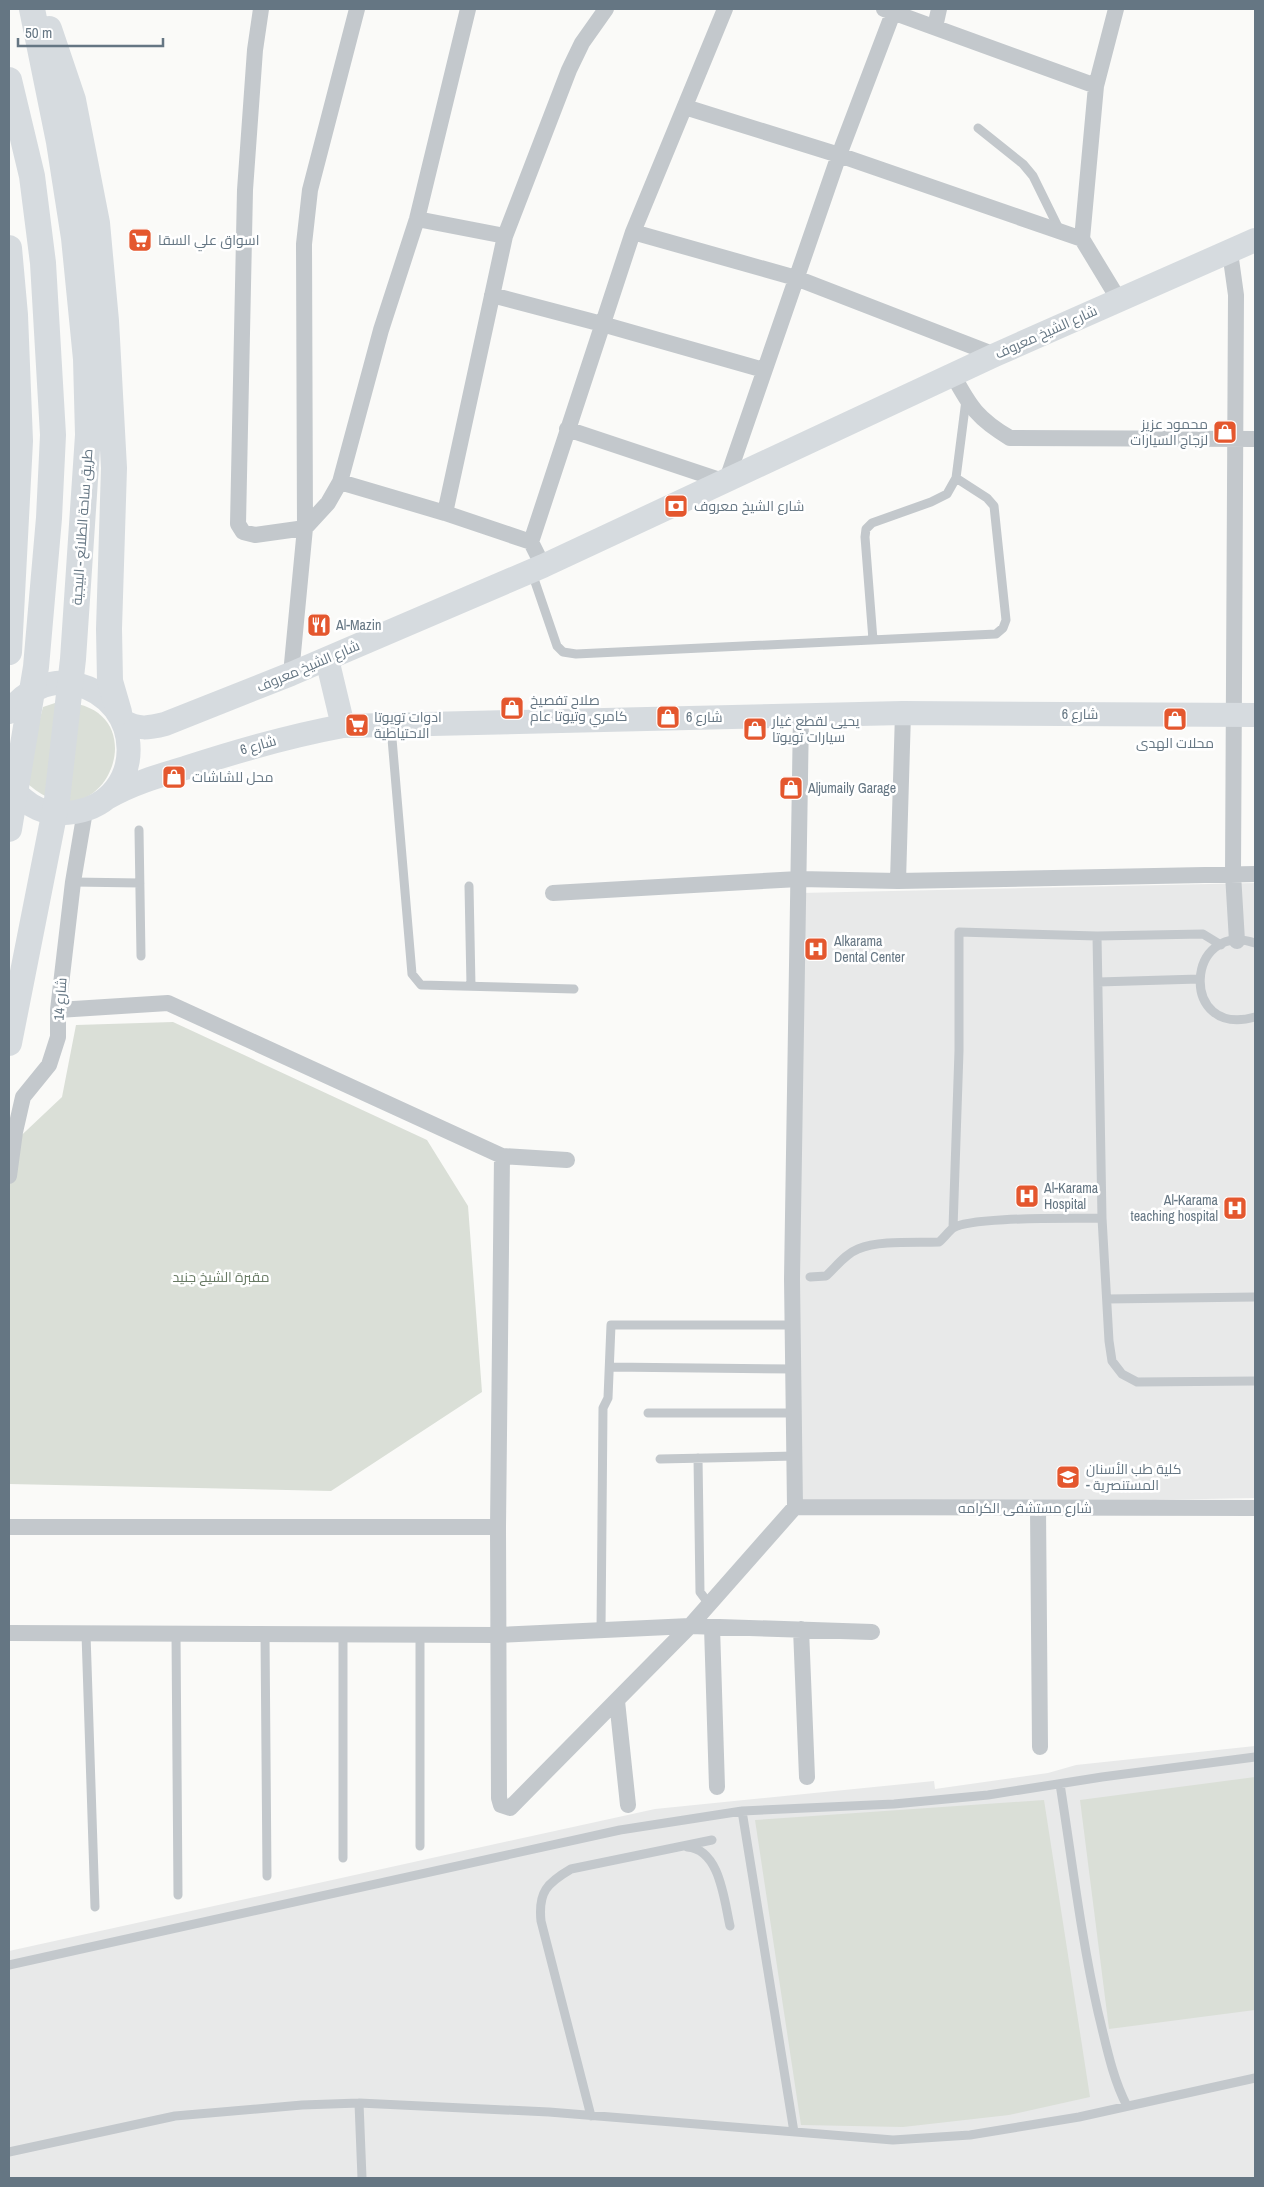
<svg xmlns="http://www.w3.org/2000/svg" width="1264" height="2187" viewBox="0 0 1264 2187" font-family="'Archivo Narrow',Cairo,sans-serif">
<style>
.built{fill:#e8e9e9}
.green{fill:#dadfd7}
.lines{fill:none;stroke-linecap:round;stroke-linejoin:round}
.lane{stroke:#c3c8cc;stroke-width:9}
.street{stroke:#c3c8cc;stroke-width:16}
.secondary{stroke:#d6dbdf;stroke-width:24}
.primary{stroke:#d6dbdf;stroke-width:26}
.labels{text-anchor:middle;dominant-baseline:central;stroke-width:5;stroke-linejoin:round;paint-order:stroke}
.poi-label{font-size:14px;fill:#657683;stroke:#fff;text-anchor:start}
.street-label{font-size:14px;fill:#657683;stroke:#fff}
.park-label{font-size:14px;fill:#687a64;stroke:#fff}
</style>
<rect width="100%" height="100%" fill="#fafaf8"/>
<!-- built -->
<path class="built" d="M1255,883V1498L795,1507L800,893Z
M1255,1746V2178H9V1951L655,1809L934,1781L935,1789L1048,1773L1076,1765Z"/>
<!-- green -->
<path class="green" d="M58,702C166,702 101,858 24,780L43,707Z
M173,1022L427,1140L468,1206L482,1392L331,1491L9,1484V1147L62,1097L76,1025Z
M1255,1777V2010L1109,2029L1080,1800Z
M1044,1800L1090,2097L1009,2115L903,2127L801,2125L755,1820Z"/>
<g class="lines">
<!-- lane -->
<path class="lane" d="M978,128L1023,164L1033,176L1060,231
M532,573L557,646L563,652L576,654L996,634L1003,628L1006,620L994,506L987,498L956,478L966,400
M873,640L865,537L866,529L872,523L931,502L947,494L956,478
M391,727L412,974L421,985L574,989
M139,830L141,956
M73,882L140,883
M469,886L471,986
M1255,943C1186,919 1178,1039 1255,1017
M1098,982L1199,979
M1102,1218L1109,1341L1112,1361L1122,1374L1137,1382L1255,1381
M953,1228L959,1051V932L1097,936L1203,934L1221,945
M810,1277L826,1276C836,1267 845,1254 858,1249C880,1240 916,1243 939,1242C944,1238 948,1232 953,1228C971,1216 1075,1219 1102,1218L1097,936
M1107,1299L1255,1297
M610,1367L794,1369
M648,1413H794
M698,1458L700,1592L709,1604
M660,1459L795,1456
M601,1630L603,1408L608,1398L611,1325H793
M86,1634L95,1907
M176,1634L178,1895
M265,1634L267,1876
M420,1635V1846
M1060,1784C1072,1860 1081,1937 1098,2012C1106,2044 1112,2077 1127,2106
M742,1811L794,2132
M687,1847C720,1849 724,1900 730,1926
M343,1858V1634
M9,1965L620,1830L742,1811L894,1804L988,1795L1102,1777L1255,1757
M359,2103L362,2178
M591,2116L541,1921C538,1892 547,1883 571,1869L712,1840
M9,2152L175,2116L302,2105L359,2103L549,2112L893,2140L970,2135L1079,2117L1255,2078"/>
<!-- street -->
<path class="street" d="M261,9L255,50L245,190L238,524L243,532L255,535L305,528L328,503L340,482L381,330L417,219L468,9
M884,9L1096,86
M1116,9L1096,86L1082,239L1119,300
M935,27L939,9
M685,107L839,155L1082,239
M417,219L505,236
M633,232L796,278L995,355
M1230,252L1236,295L1233,874L1237,941
M492,295L602,324L764,370
M953,375C970,407 978,419 1010,438L1255,439
M567,429L726,482L839,155L893,13
M340,482L445,513L531,542
M445,513L505,236L569,70L582,43L606,9
M543,566L531,542L633,232L725,9
M291,674L305,528L304,244L310,190L357,9
M898,881L903,713
M553,893L799,879L898,881L1255,874
M58,1010L168,1003L502,1156L567,1160
M502,1156L498,1527L499,1798L501,1805L510,1808L690,1626L795,1507L792,1279L801,715
M9,1176L15,1132L23,1097L49,1065L58,1037V1010L73,882L85,811
M795,1507L1255,1508
M1038,1508L1040,1747
M9,1527H498
M712,1627L717,1787
M801,1629L807,1777
M9,1633L498,1635L690,1626L872,1632
M617,1701L628,1805"/>
<!-- secondary -->
<path class="secondary" d="M327,659L343,726
M9,712C24,692 49,678 75,684C146,700 147,800 75,812C45,817 28,807 9,785
M123,721C138,730 149,728 165,724L291,674L543,566L995,355L1255,240
M107,798C131,784 158,776 185,768C237,751 289,736 343,726L903,713L1255,715"/>
<!-- primary -->
<path class="primary" d="M49,29L73,100L97,223L106,321L114,468L109,629L110,681L119,712
M9,80L32,176L43,263L53,435L49,518L36,667L9,829
M9,248L15,315L20,441L9,652
M9,1043L57,800L73,659L88,435L86,359L74,238L59,142L32,9"/>
</g>
<!-- icons -->
<defs>
<g id="supermarket-square" transform="scale(1.25)"><rect x="-9" y="-9" width="18" height="18" rx="4" fill="#e4572e" stroke="#fff"/><path d="M-6-5.5h2.5l.6 2H6L4.5 2H-2.5L-4.4-4H-6ZM-1.5 3.2a1.3 1.3 0 1 0 .1 0ZM3 3.2a1.3 1.3 0 1 0 .1 0Z" fill="#fff"/></g>
<g id="shop-square" transform="scale(1.25)"><rect x="-9" y="-9" width="18" height="18" rx="4" fill="#e4572e" stroke="#fff"/><path d="M-5-2.5h2.3a2.7 3.5 0 0 1 5.4 0H5L5.5 6h-11ZM-1.5-2.5h3a1.5 2.3 0 0 0-3 0Z" fill="#fff"/></g>
<g id="bank-square" transform="scale(1.25)"><rect x="-9" y="-9" width="18" height="18" rx="4" fill="#e4572e" stroke="#fff"/><path d="M-6-4H6V4H-6ZM0-2.3a2.3 2.3 0 1 0 0 4.6a2.3 2.3 0 1 0 0-4.6Z" fill="#fff"/></g>
<g id="restaurant-square" transform="scale(1.25)"><rect x="-9" y="-9" width="18" height="18" rx="4" fill="#e4572e" stroke="#fff"/><path d="M-5-6h1v4h1v-4h1v4h1v-4h1v5L-1.5 .5V6h-2V.5L-5-1ZM5-6V6H3V1.5H1.5Q1.5-4 5-6Z" fill="#fff"/></g>
<g id="hospital-square" transform="scale(1.25)"><rect x="-9" y="-9" width="18" height="18" rx="4" fill="#e4572e" stroke="#fff"/><path d="M-5-5h3v3.5h4V-5h3V5h-3V1.5h-4V5h-3Z" fill="#fff"/></g>
<g id="university-square" transform="scale(1.25)"><rect x="-9" y="-9" width="18" height="18" rx="4" fill="#e4572e" stroke="#fff"/><path d="M0-5L7-2L0 1L-7-2ZM-4 1L0 2.5L4 1V4Q0 6-4 4Z" fill="#fff"/></g>
</defs>
<g fill-rule="evenodd">
<use href="#supermarket-square" x="140" y="240"/>
<use href="#shop-square" x="1225" y="432"/>
<use href="#bank-square" x="676" y="506"/>
<use href="#restaurant-square" x="319" y="625"/>
<use href="#shop-square" x="512" y="708"/>
<use href="#shop-square" x="668" y="717"/>
<use href="#shop-square" x="1175" y="719"/>
<use href="#supermarket-square" x="357" y="725"/>
<use href="#shop-square" x="755" y="729"/>
<use href="#shop-square" x="174" y="777"/>
<use href="#shop-square" x="791" y="788"/>
<use href="#hospital-square" x="816" y="949"/>
<use href="#hospital-square" x="1027" y="1196"/>
<use href="#hospital-square" x="1235" y="1208"/>
<use href="#university-square" x="1068" y="1477"/>
</g>
<g class="labels">
<!-- poi labels -->
<g class="poi-label">
<text x="158" y="240">اسواق علي السقا</text>
<text x="1208" y="424" text-anchor="end">محمود عزيز<tspan x="1208" dy="16">لزجاج السيارات</tspan></text>
<text x="694" y="506">شارع الشيخ معروف</text>
<text x="336" y="625">Al-Mazin</text>
<text x="530" y="700">صلاح تفصيخ<tspan x="530" dy="16">كامري وتيوتا عام</tspan></text>
<text x="374" y="717">ادوات تويوتا<tspan x="374" dy="16">الاحتياطية</tspan></text>
<text x="686" y="717">شارع 6</text>
<text x="772" y="721">يحيى لقطع غيار<tspan x="772" dy="16">سيارات تويوتا</tspan></text>
<text x="1175" y="743" text-anchor="middle">محلات الهدى</text>
<text x="192" y="777">محل للشاشات</text>
<text x="808" y="788">Aljumaily Garage</text>
<text x="834" y="941">Alkarama<tspan x="834" dy="16">Dental Center</tspan></text>
<text x="1044" y="1188">Al-Karama<tspan x="1044" dy="16">Hospital</tspan></text>
<text x="1218" y="1200" text-anchor="end">Al-Karama<tspan x="1218" dy="16">teaching hospital</tspan></text>
<text x="1086" y="1469">كلية طب الأسنان<tspan x="1086" dy="16">- المستنصرية</tspan></text>
</g>
<!-- street labels -->
<g class="street-label">
<text transform="translate(1046 332) rotate(-24)">شارع الشيخ معروف</text>
<text transform="translate(82 527) rotate(-86)">طريق ساحة الطلائع - البيجية</text>
<text transform="translate(308 666) rotate(-23)">شارع الشيخ معروف</text>
<text x="1080" y="714">شارع 6</text>
<text transform="translate(258 745) rotate(-16)">شارع 6</text>
<text transform="translate(60 999) rotate(-86)">شارع 14</text>
<text x="1025" y="1508">شارع مستشفى الكرامه</text>
</g>
<!-- park labels -->
<g class="park-label">
<text x="221" y="1277">مقبرة الشيخ جنيد</text>
</g>
</g>
<!-- border -->
<rect width="1264" height="2187" fill="none" stroke="#657683" stroke-width="20"/>
<!-- scale -->
<path d="M18 38v8h145v-8" fill="none" stroke="#657683" stroke-width="2.5"/>
<text x="25" y="38" font-size="15" fill="#657683" stroke="#ffffff" stroke-width="4" paint-order="stroke">50 m</text>
</svg>
